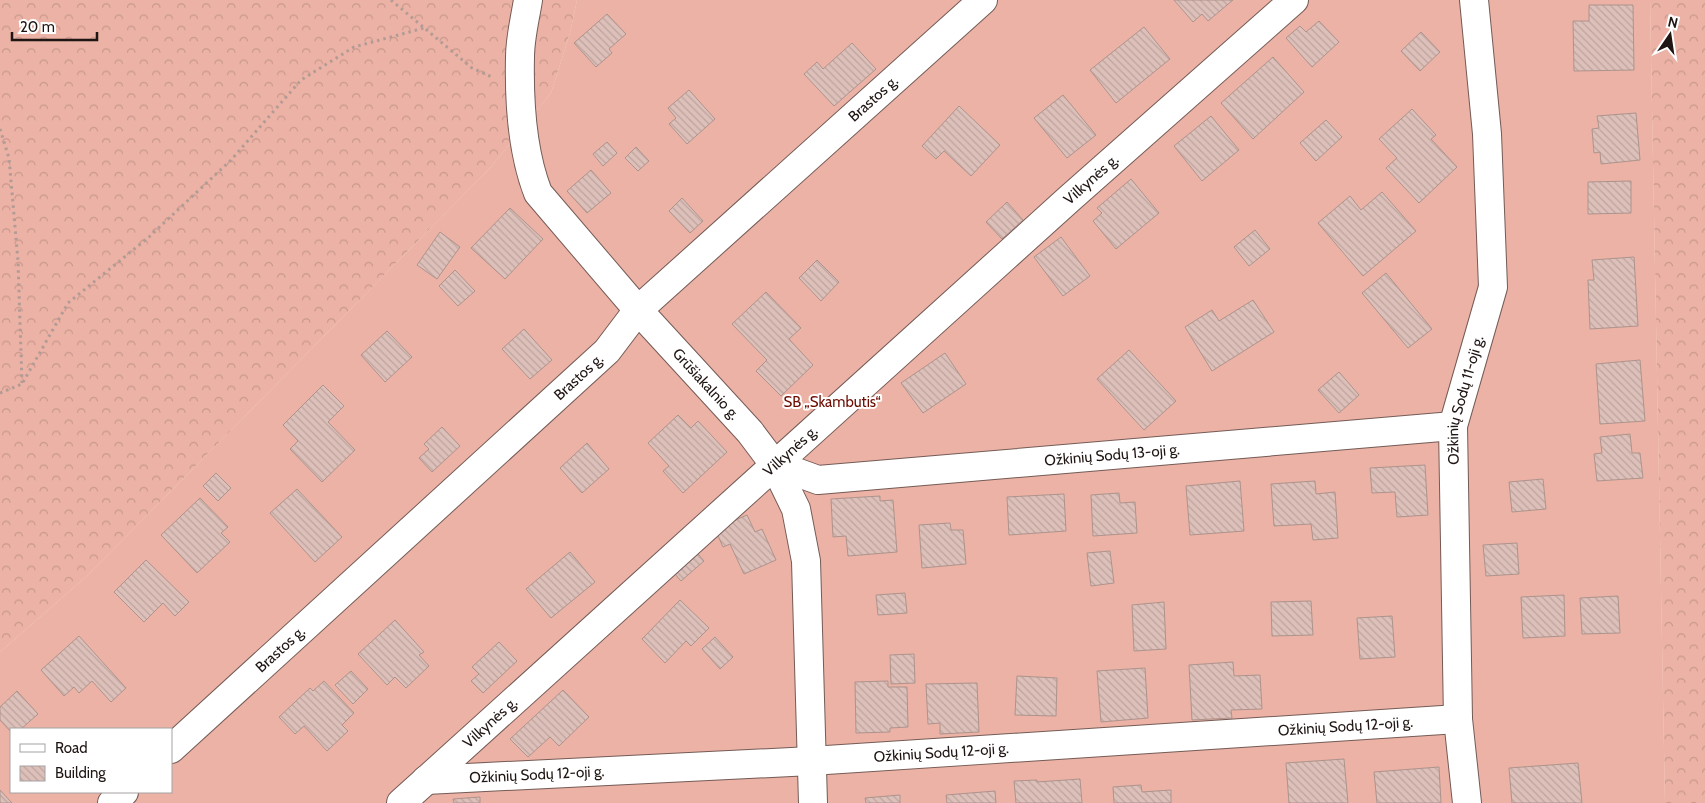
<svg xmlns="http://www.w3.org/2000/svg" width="1705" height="803" viewBox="0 0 1705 803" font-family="Cabin,sans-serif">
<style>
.forest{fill:url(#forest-crowns)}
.garden{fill:#ebb2a5;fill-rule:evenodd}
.building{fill:url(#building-back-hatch);stroke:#ae938c}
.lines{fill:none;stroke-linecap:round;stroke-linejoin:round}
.street-casing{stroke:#745b56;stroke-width:30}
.path{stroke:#b29b95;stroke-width:3;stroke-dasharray:2.5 4;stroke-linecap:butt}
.street{stroke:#fff;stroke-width:28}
.labels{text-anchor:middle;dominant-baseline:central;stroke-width:4;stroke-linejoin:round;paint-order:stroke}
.street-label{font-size:15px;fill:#1f1513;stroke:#fff}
.park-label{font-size:15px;fill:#6c0c00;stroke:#fff}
</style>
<defs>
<pattern id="forest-crowns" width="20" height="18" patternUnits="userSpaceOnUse" patternTransform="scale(1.25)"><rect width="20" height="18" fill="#ebb2a5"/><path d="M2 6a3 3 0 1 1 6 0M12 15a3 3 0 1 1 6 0" fill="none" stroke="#c9988d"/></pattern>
<pattern id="building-back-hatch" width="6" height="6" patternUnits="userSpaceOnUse" patternTransform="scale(1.25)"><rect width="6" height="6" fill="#ddc0b9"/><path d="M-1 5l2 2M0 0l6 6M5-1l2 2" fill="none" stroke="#bda49e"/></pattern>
</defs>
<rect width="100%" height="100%" fill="#fee0d9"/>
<!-- forest -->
<path class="forest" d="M0,0H577L570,33L551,93L490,168L88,575L0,652Z
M1650,0H1705V803H1665Z"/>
<!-- garden -->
<path class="garden" d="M577,0H1650L1665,803H0V652L88,575L490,168L551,93L570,33ZM11,729H171V792H11Z"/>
<!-- building -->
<path class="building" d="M1174,0H1233L1208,21L1202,14L1193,22Z
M1589,5H1633L1634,70L1574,71L1573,21H1589Z
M607,14L626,34L609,49L612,53L596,67L574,43Z
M1319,21L1339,42L1312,67L1286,38L1300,26L1306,32Z
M1144,27L1170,59L1116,103L1090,70Z
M1421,32L1440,52L1420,71L1401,51Z
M852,43L876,69L834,106L804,74L817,62L823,69Z
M1273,57L1304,92L1253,139L1221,103Z
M689,90L715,119L687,144L669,124L676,118L668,108Z
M1063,95L1096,135L1067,158L1034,118Z
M959,106L1000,145L971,176L944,151L936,159L922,146Z
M1412,109L1436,135L1431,139L1457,167L1419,203L1386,168L1397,158L1379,139Z
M1636,113L1640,160L1601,164L1600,152L1594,153L1592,129L1599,128L1597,116Z
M1211,116L1239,150L1202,181L1174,146Z
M1326,120L1342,137L1316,161L1300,143Z
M607,142L617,153L603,166L593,154Z
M636,147L649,161L638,171L625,158Z
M591,170L611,193L587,213L567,191Z
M1131,179L1159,213L1116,249L1093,221L1102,213L1097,208Z
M1631,181V213L1588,214V182Z
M1382,192L1416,231L1363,276L1318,223L1350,196L1361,210Z
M682,198L703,221L690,233L669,211Z
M1007,202L1023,220L1002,239L986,222Z
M510,208L543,239L505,279L471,248Z
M1255,230L1270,249L1249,266L1234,247Z
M440,232L460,247L437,279L417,265Z
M1061,237L1090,276L1063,296L1034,257Z
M1634,257L1638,326L1590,329L1588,280H1594L1592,260Z
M817,260L839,282L821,301L799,278Z
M455,270L475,291L458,306L439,286Z
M1386,273L1432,329L1408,348L1362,293Z
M766,292L801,328L789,339L813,365L781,396L756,371L767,360L732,324Z
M1253,300L1274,332L1212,371L1185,327L1212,310L1219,321Z
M524,329L552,360L530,379L502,349Z
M387,331L412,357L385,382L361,355Z
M1129,350L1176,401L1144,430L1097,379Z
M945,353L966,384L923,413L901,383Z
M1640,360L1645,421L1600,424L1596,364Z
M1339,372L1359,395L1339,413L1318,390Z
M323,385L344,406L328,422L355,450L322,482L290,449L298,441L283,425Z
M678,415L691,428L698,421L727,452L683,493L663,471L669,466L648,443Z
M442,427L460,446L432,472L419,458L429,449L424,444Z
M1630,434L1632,453H1640L1643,478L1597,481L1594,454L1602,453L1600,437Z
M587,443L609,469L582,493L560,468Z
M1425,465L1428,515L1397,517L1395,492L1372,493L1370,468Z
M216,473L231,488L218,501L203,486Z
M1543,479L1546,509L1512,512L1509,482Z
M1240,481L1244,531L1190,535L1186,486Z
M1315,481L1316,494L1335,492L1338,538L1313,540L1311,524L1274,526L1271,484Z
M297,489L342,537L315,562L270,513Z
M1119,493L1120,503L1135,502L1137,533L1093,536L1091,495Z
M1064,494L1066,531L1009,535L1007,497Z
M880,496V501L893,500L897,552L848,556L846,536L833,537L831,499Z
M200,498L228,527L221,533L230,542L197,573L161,535Z
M747,515L755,532L762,529L776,560L744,574L730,544L723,547L715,529Z
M950,523L951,530H963L966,564L922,568L919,525Z
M1517,543L1519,574L1486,576L1483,545Z
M692,547L704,561L681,581L669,567Z
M1110,551L1114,583L1091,586L1087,553Z
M570,552L595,582L551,618L526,589Z
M146,560L189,602L175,616L163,603L144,622L114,592Z
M905,593L907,613L878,615L876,595Z
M1564,595L1565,636L1523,638L1521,597Z
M1618,596L1620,633L1582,634L1580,598Z
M680,600L709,628L691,646L686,641L665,663L642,639Z
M1311,601L1313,635L1272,636L1271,602Z
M1164,602L1166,649L1134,651L1132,605Z
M1392,616L1395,657L1360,659L1357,618Z
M395,620L424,652L419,655L429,666L406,688L395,677L387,685L358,654Z
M79,636L126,688L111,702L92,681L79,693L74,687L64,696L41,670Z
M715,637L733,657L720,669L702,649Z
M499,642L517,661L483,693L471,681L479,674L472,667Z
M914,654L915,683L891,684L890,655Z
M1233,662L1234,676L1260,675L1262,709L1231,710L1232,718L1192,720L1189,665Z
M1145,668L1148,718L1101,722L1097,671Z
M351,671L368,689L353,704L335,685Z
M1017,676L1057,678L1056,716L1015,715Z
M324,681L354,713L342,725L348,731L327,751L304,726L295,734L279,717L310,688L313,691Z
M888,681V687H907L908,727L890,728V732L856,733L855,682Z
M977,683L979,732L940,734V723L928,724L926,684Z
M563,690L589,717L559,746L550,737L528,757L510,739Z
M17,691L38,714L21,729H11V732L0,720V707Z
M1344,759L1348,803H1289L1286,763Z
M1578,763L1582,803H1512L1509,768Z
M1439,767L1441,803H1377L1374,772Z
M1080,779L1082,803H1016L1014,781L1037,780V782Z
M1141,785L1142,792L1171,790V803H1114L1113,787Z
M0,790L12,803H0Z
M995,791L996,803H947L946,795Z
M900,795V803H866L865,798Z
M480,797V803H454L453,799Z"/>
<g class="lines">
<!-- street casing -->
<g class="street-casing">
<g id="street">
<path id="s1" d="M528,0C525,19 520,38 520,57C519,100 522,152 538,193L638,310L750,432L774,464L796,509L806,561L813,803"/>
<path id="s2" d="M774,464L818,480L1453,426"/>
<path id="s3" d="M171,749L607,351L638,310L983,0"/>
<path id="s4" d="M426,780L811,761L1458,719"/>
<path d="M112,803L124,792"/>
<path id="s5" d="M401,803L1069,199L1294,0"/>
<path id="s6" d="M1467,803L1458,719L1453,426L1493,287L1487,134L1474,0"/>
</g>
</g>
<!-- path -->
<path class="path" d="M391,0L472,68L492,77
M0,129L9,158L18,261L22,383
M0,393L22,384L68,303L149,237L231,160L301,80L354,47L424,28"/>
<!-- street -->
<use href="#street" class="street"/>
</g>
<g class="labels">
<!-- street labels -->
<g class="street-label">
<text stroke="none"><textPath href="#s3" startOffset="958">Brastos g.</textPath></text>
<text stroke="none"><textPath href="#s5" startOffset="930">Vilkynės g.</textPath></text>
<text stroke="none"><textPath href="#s3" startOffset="552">Brastos g.</textPath></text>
<text stroke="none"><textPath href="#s1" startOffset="450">Grūšiakalnio g.</textPath></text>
<text stroke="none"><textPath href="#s6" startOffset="405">Ožkinių Sodų 11-oji g.</textPath></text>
<text stroke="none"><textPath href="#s5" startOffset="525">Vilkynės g.</textPath></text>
<text stroke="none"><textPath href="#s2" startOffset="342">Ožkinių Sodų 13-oji g.</textPath></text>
<text stroke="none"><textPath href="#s3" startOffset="148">Brastos g.</textPath></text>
<text stroke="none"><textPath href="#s5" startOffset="120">Vilkynės g.</textPath></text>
<text stroke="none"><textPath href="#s4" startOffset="921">Ožkinių Sodų 12-oji g.</textPath></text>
<text stroke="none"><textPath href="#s4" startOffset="516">Ožkinių Sodų 12-oji g.</textPath></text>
<text stroke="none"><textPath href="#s4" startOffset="111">Ožkinių Sodų 12-oji g.</textPath></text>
</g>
<!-- park labels -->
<g class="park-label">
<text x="832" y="402">SB „Skambutis“</text>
</g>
</g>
<!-- legend -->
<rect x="10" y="728" width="162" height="65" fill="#ffffff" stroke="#a5a1a1"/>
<rect x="20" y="744" width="25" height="8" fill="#ffffff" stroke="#a5a1a1"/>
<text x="55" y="753" font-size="15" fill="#1f1513">Road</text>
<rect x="20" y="766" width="25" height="15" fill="url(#building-back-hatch)" stroke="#a5a1a1"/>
<text x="55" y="778" font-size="15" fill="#1f1513">Building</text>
<!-- north arrow -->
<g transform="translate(1670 35) rotate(13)" stroke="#ffffff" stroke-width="4" paint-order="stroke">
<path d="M0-4L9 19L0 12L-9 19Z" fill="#1f1513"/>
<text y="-8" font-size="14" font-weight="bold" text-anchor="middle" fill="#1f1513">N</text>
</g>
<!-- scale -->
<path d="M12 32v8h85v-8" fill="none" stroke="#1f1513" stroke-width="2.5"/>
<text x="20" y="32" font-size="15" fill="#1f1513" stroke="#ffffff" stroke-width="4" paint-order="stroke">20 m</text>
</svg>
